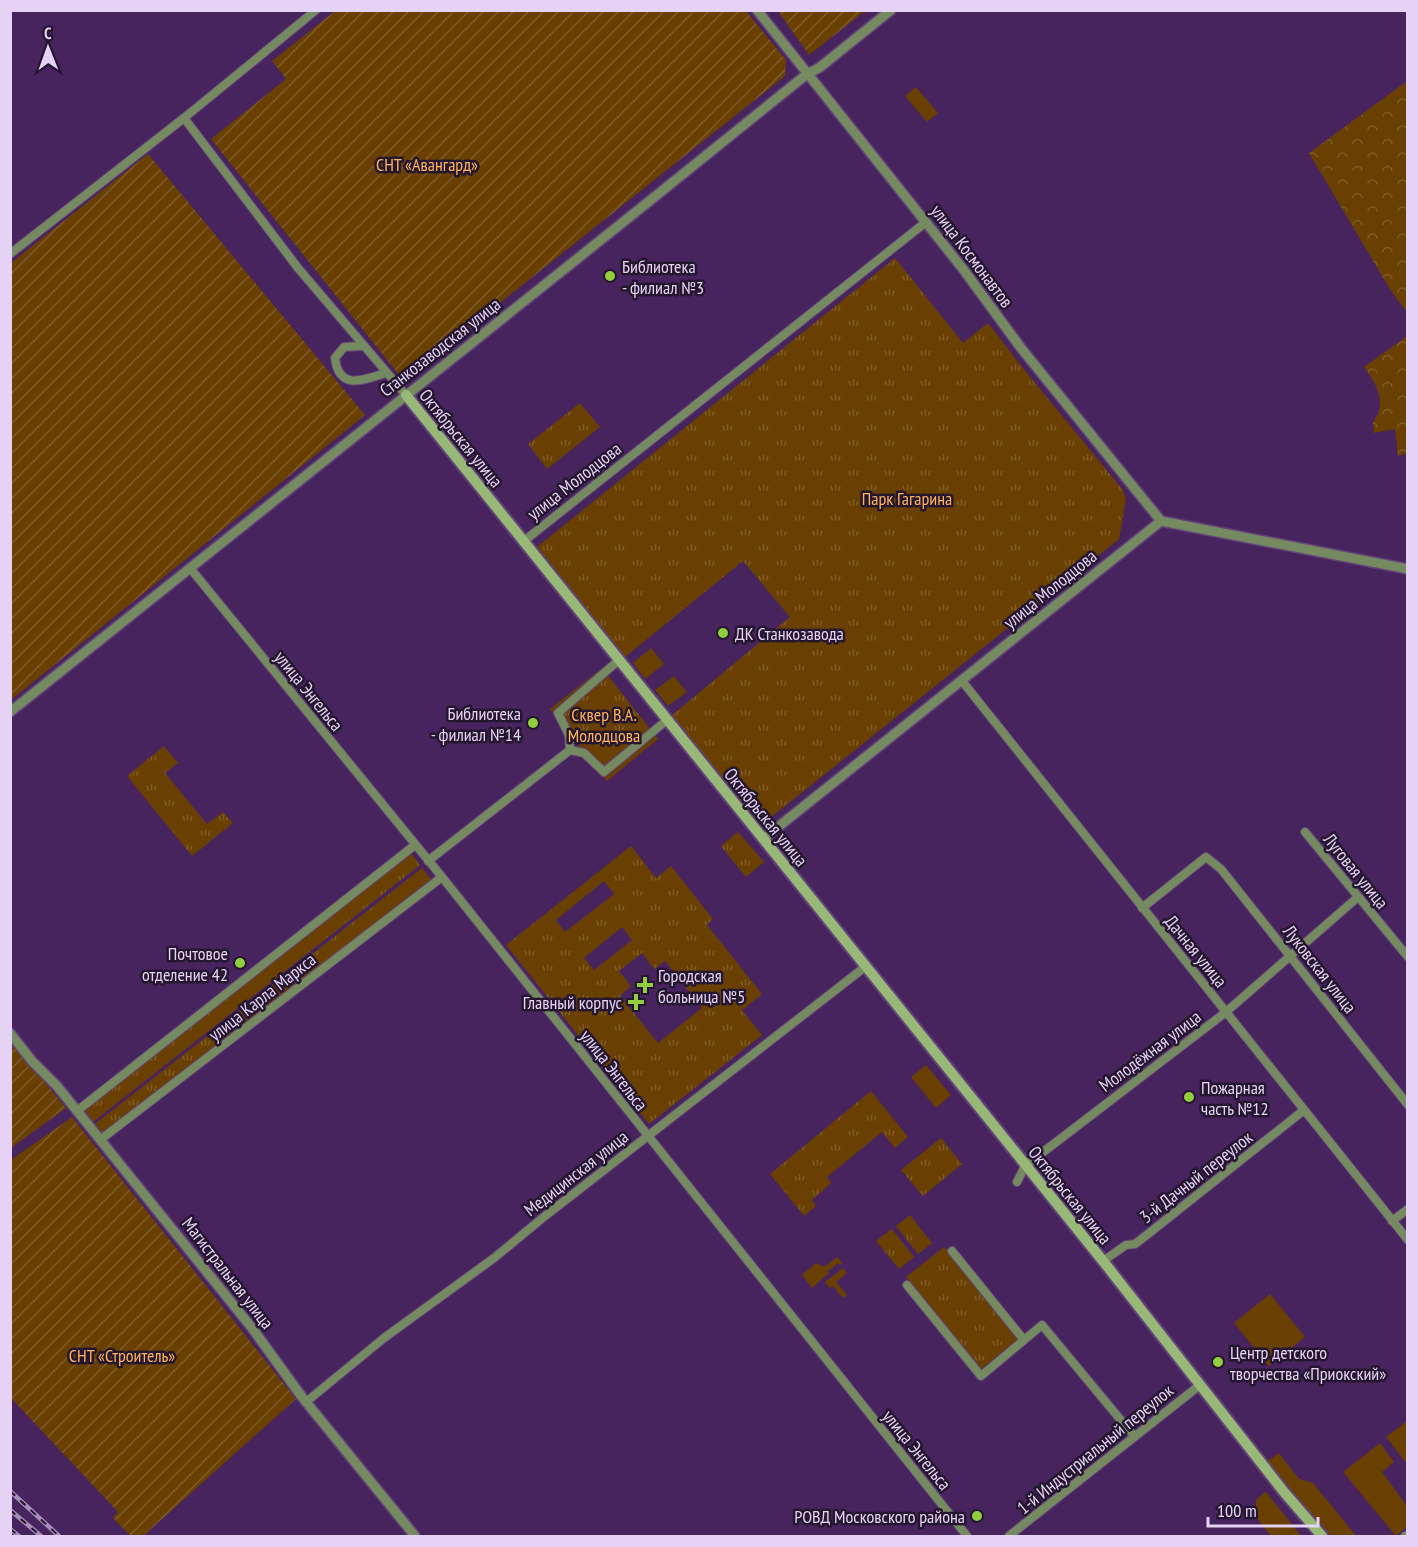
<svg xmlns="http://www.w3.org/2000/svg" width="1418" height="1547" viewBox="0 0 1418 1547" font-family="'PT Sans Narrow',sans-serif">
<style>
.grass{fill:#694001}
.forest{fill:url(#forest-crowns)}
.park{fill:url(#park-tufts);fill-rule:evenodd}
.garden{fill:url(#garden-furrows)}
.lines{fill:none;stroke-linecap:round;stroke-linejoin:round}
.minor-casing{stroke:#634379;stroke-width:10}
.tertiary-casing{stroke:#634379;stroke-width:12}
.secondary-casing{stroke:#634379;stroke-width:14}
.minor{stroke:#768a61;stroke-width:8}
.tertiary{stroke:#768a61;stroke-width:9}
.secondary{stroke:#98b877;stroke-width:10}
.rail-casing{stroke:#a78db9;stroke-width:4.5}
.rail{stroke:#251630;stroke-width:2;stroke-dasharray:7;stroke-linecap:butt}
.poi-dot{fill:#91cd3f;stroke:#251630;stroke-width:2}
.labels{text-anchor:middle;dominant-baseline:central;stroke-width:5;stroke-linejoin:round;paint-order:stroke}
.park-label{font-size:18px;fill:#feb55a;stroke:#251630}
.street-label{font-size:18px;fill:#e5d2f5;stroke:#251630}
.poi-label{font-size:18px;fill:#e5d2f5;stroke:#251630;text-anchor:start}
</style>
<defs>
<pattern id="forest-crowns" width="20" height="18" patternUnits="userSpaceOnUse" patternTransform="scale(1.5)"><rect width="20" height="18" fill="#694001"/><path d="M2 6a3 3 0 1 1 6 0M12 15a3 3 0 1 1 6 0" fill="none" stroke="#7e5b27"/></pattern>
<pattern id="park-tufts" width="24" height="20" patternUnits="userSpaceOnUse" patternTransform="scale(1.5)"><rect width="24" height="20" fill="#694001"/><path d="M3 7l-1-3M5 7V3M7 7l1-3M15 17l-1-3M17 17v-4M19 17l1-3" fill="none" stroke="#7e5b27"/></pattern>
<pattern id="garden-furrows" width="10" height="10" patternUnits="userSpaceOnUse" patternTransform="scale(1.5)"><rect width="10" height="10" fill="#694001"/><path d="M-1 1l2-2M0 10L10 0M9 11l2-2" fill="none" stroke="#7e5b27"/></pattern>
</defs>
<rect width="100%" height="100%" fill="#47245e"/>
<!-- grass -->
<path class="grass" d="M916,87L938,113L927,122L905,96Z
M651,648L664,664L645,679L633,663Z
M674,676L687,692L668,706L655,690Z
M926,1065L951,1095L936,1108L911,1077Z
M837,1257L842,1263L840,1265L838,1263L828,1271L829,1273L812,1288L802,1275L816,1263L824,1267Z
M843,1268L847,1273L836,1282L847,1295L843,1298L833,1286L830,1288L825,1282Z
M1270,1294L1305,1337L1269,1366L1234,1323Z
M1407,1421V1464L1386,1437Z
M1380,1443L1394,1462L1382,1472L1407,1506V1527L1396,1536L1343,1472Z
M1279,1453L1299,1479L1313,1483L1356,1536H1331L1324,1527L1316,1526L1265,1463Z
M1265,1492H1266L1301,1536H1271L1256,1517V1500Z"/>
<!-- forest -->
<path class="forest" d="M1407,81V312L1391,291L1309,153Z
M1407,336V453L1398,456L1395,429L1374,433L1373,422C1388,404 1376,383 1364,367Z"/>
<!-- park -->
<path class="park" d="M895,258L963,343L988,323L1022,367L1123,490L1126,499L1119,539L760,826L671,716L790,617L743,561L625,657L537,547Z
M580,403L600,427L547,469L528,444Z
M602,668L658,739L607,781L550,709Z
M164,746L178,763L165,773L207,824L223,812L233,823L192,856L127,776Z
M738,832L764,862L746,877L721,846Z
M631,846L656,878L671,866L713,919L707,925L762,994L742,1010L762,1035L649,1124L506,945ZM604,881L614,894L565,932L556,920ZM622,927L632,940L594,970L584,958ZM642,953L654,969L665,961L702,1008L658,1043L620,996L631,986L619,971Z
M410,852L420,865L89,1125L79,1111Z
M422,868L431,879L101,1139L91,1127Z
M871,1091L908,1137L895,1148L882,1132L827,1177L831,1183L812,1200L816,1206L804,1216L770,1174Z
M941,1138L962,1164L923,1196L901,1170Z
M910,1215L932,1243L918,1254L896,1226Z
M892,1229L914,1257L899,1269L876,1241Z
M944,1247L1018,1339L981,1369L906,1277Z"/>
<!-- garden -->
<path class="garden" d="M335,11H746L786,60L785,76L403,380L211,139L286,79L272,61Z
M778,11H865L809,55Z
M148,154L365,415L11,700V263Z
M10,1040L66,1108L11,1148H10Z
M72,1117L296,1399L143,1536H131L113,1518L118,1512L11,1398V1160Z"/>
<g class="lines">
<!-- minor casing -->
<g class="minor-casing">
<path id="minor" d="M184,118L298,268L406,395
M10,254L184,118L316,10
M362,346L344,347L335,358C339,391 363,380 386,373
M524,541L926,222
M190,568L442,877L967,1536
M619,660L558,713L569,735L570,750L584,753L604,772L667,720
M962,681L1408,1240
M1305,832L1408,957
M428,861L570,750
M1142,908L1206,857L1221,869L1408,1105
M77,1111L415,845
M100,1140L442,877
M1017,1182L1025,1166L1226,1012L1358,897
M1392,1221L1408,1209
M952,1251L1024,1340
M1103,1261L1126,1245L1135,1244L1148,1234L1304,1110
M907,1285L981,1376L1042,1325L1134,1436
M306,1402L384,1338L494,1258L545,1216L865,967
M1009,1536L1200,1385
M1405,1536L1408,1535"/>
</g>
<!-- tertiary casing -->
<g class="tertiary-casing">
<path id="tertiary" d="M757,10L963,269L1021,348L1161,521
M10,712L642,207L807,74L819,68L891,10
M763,839L1161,521L1408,569
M10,1033L32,1061L57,1086L156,1209L252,1328L302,1397L415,1536"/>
</g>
<!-- secondary casing -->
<g class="secondary-casing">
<path id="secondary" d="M406,395L1103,1261L1284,1492L1322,1536"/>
</g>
<!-- minor -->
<use href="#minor" class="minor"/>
<!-- tertiary -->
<use href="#tertiary" class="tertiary"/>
<!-- secondary -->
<use href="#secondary" class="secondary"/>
<!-- rail casing -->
<g class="rail-casing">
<path id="rail" d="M10,1491L59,1536
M10,1510L41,1536
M10,1529L19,1536"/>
</g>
<!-- rail -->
<use href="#rail" class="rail"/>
</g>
<!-- markers -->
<g class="poi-dot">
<circle cx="610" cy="276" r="6"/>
<circle cx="723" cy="633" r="6"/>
<circle cx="533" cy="723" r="6"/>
<circle cx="240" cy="963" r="6"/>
<path d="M642 976h6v6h6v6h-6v6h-6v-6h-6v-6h6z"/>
<path d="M633 993h6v6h6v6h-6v6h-6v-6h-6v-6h6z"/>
<circle cx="1189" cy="1097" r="6"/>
<circle cx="1218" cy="1362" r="6"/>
<circle cx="977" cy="1516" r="6"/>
</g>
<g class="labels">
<!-- park labels -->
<g class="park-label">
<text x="427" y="164">СНТ «Авангард»</text>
<text x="907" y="498">Парк Гагарина</text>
<text x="604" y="714">Сквер В.А.<tspan x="604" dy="21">Молодцова</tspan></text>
<text x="122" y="1355">СНТ «Строитель»</text>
</g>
<!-- street labels -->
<g class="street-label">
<text transform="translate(972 256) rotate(53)">улица Космонавтов</text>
<text transform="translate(440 347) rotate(-38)">Станкозаводская улица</text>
<text transform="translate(461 438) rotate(51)">Октябрьская улица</text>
<text transform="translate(574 481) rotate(-38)">улица Молодцова</text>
<text transform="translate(1050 589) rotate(-39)">улица Молодцова</text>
<text transform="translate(309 691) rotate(51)">улица Энгельса</text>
<text transform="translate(766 817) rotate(51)">Октябрьская улица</text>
<text transform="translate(1356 871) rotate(51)">Луговая улица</text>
<text transform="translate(1196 951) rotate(51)">Дачная улица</text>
<text transform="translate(1320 969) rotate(52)">Луковская улица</text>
<text transform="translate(262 997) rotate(-38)">улица Карла Маркса</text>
<text transform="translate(1150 1051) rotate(-37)">Молодёжная улица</text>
<text transform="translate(614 1070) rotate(52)">улица Энгельса</text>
<text transform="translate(576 1173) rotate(-38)">Медицинская улица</text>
<text transform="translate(1196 1177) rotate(-38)">3-й Дачный переулок</text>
<text transform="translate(1070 1195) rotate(51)">Октябрьская улица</text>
<text transform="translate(228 1273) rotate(52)">Магистральная улица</text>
<text transform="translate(1095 1449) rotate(-39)">1-й Индустриальный переулок</text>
<text transform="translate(917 1450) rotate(51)">улица Энгельса</text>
</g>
<!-- poi labels -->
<g class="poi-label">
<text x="622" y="266">Библиотека<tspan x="622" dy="21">- филиал №3</tspan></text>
<text x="735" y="633">ДК Станкозавода</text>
<text x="521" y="713" text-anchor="end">Библиотека<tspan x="521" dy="21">- филиал №14</tspan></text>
<text x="228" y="953" text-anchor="end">Почтовое<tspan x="228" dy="21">отделение 42</tspan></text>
<text x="658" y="975">Городская<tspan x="658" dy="21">больница №5</tspan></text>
<text x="622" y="1002" text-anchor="end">Главный корпус</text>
<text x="1201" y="1087">Пожарная<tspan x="1201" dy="21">часть №12</tspan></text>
<text x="1230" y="1352">Центр детского<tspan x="1230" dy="21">творчества «Приокский»</tspan></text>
<text x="965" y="1516" text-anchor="end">РОВД Московского района</text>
</g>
</g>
<!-- border -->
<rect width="1418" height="1547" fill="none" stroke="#e5d2f5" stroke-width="24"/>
<!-- north arrow -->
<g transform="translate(48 48) rotate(359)" stroke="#251630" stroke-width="4.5" paint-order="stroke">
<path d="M0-4.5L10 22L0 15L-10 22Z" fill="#e5d2f5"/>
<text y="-9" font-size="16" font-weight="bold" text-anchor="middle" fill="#e5d2f5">С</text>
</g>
<!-- scale -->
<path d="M1208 1517v9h110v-9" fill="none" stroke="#e5d2f5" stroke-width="3"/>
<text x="1217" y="1517" font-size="18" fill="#e5d2f5" stroke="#251630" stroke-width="4.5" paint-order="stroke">100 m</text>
</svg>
